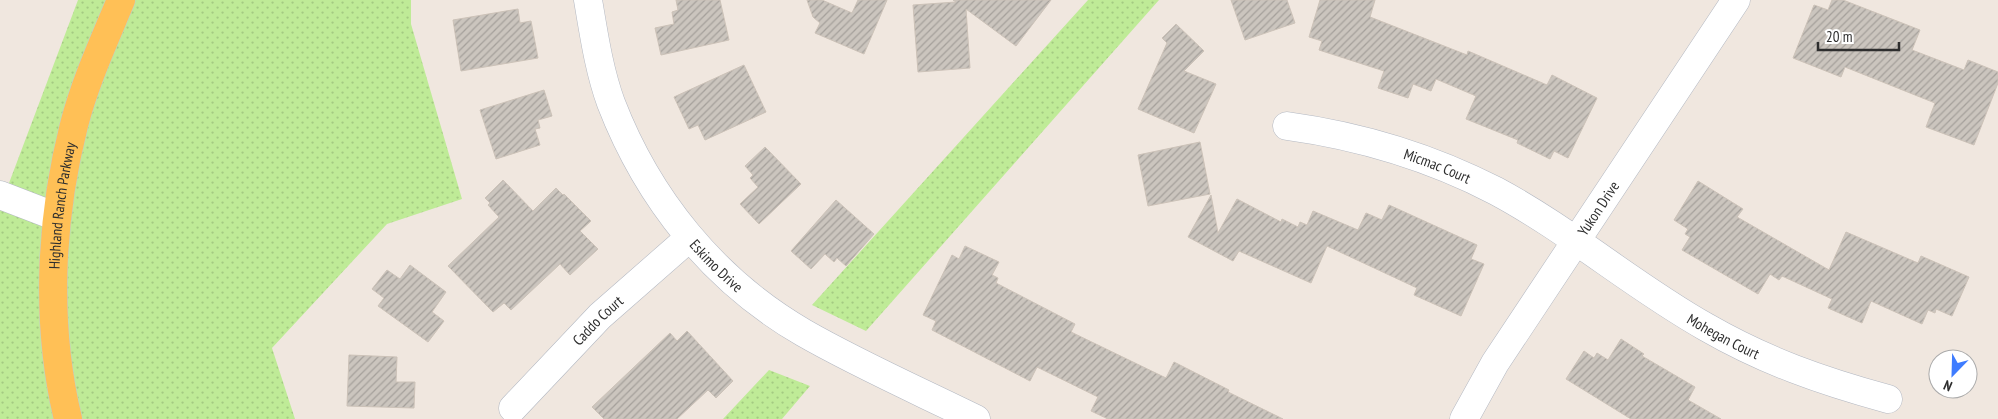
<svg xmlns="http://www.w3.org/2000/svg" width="1998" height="419" viewBox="0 0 1998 419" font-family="'PT Sans Narrow',sans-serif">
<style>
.grass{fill:url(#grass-dots)}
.building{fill:url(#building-hatch);stroke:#ccc2b8}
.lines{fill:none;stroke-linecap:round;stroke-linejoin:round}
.minor-casing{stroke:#b3b8c2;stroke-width:29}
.major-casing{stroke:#c9c9c9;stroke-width:29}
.minor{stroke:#fff;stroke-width:28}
.major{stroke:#ffc056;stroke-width:28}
.labels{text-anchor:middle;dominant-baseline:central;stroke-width:4.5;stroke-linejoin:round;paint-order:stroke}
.street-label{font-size:15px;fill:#2e2e2e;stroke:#fff}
</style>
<defs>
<pattern id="grass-dots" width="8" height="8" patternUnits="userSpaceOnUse" patternTransform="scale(1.25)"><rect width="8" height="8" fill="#bfeb97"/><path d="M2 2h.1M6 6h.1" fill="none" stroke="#a4ca82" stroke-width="1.8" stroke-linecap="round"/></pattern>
<pattern id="building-hatch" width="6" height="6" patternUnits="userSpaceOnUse" patternTransform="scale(1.25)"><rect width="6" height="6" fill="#cbc5be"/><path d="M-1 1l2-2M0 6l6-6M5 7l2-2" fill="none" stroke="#a5a09b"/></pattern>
</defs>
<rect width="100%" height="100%" fill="#f0e7df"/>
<!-- grass -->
<path class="grass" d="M78,0H411V24L462,199L387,224L272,348L295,419H0V207Z
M1088,0H1159L866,331L812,305Z
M769,370L810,386L782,419H723Z"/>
<!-- building -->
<path class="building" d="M676,0H720L729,40L661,55L655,28L674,24L672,12L678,10Z
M807,0H822L852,13L858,0H887L864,54L815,33L820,23L813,17Z
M953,0H1051L1016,46L966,9L970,68L918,72L913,5L956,2Z
M1231,0H1287L1295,23L1245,40Z
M1320,0H1375L1370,17L1467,55L1468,51L1547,85L1552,75L1597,98L1568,158L1554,151L1550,159L1517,143L1518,140L1466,119L1476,96L1436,79L1431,91L1413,84L1408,98L1378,88L1384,71L1319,50L1322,41L1309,37Z
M1832,0H1843L1920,30L1912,50L1964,70L1968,60L1998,72V83L1974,145L1926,127L1935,103L1845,67L1841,77L1793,58L1814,5L1828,10Z
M518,9L520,23L531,21L538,58L461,71L453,20Z
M1176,24L1204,51L1184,71L1216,84L1194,133L1138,109L1167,43L1162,38Z
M744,65L766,112L705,140L698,125L689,129L674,97Z
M544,90L552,116L538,120L540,128L535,129L540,145L496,159L480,110Z
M1200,142L1210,194L1148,206L1138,155Z
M765,147L801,184L759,224L740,204L758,187L750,178L753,175L745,166Z
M503,180L533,211L556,188L563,195L564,194L591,221L580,231L598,249L570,275L560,264L511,310L504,303L493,312L448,266L499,217L488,205L490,203L485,198Z
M1698,181L1743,209L1737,217L1829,270L1846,232L1918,263L1921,256L1969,277L1952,316L1936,309L1935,313L1928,310L1922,324L1871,301L1862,323L1828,308L1832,299L1782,276L1779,280L1770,274L1758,294L1682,250L1690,237L1685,234L1688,229L1674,220Z
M1211,195L1218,233L1237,199L1281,222L1282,219L1298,227L1300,222L1307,225L1313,211L1358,230L1366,213L1382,220L1389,205L1477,245L1471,259L1484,264L1461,316L1414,295L1417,288L1327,246L1311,283L1239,251L1233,261L1188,237Z
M836,200L874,234L846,266L837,258L834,262L825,254L811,269L791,251Z
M965,246L999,262L992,275L998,278L996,283L1075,324L1071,332L1166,378L1174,362L1229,390L1228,392L1283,419H1108L1091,411L1098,397L1037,367L1030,381L932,330L936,321L923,315L952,255L959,259Z
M410,265L446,292L432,312L444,321L428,342L378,306L384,298L372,289L387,270L400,279Z
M687,331L733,381L716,398L708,390L677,419H604L592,407L670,333L677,341Z
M1621,339L1644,354L1642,356L1695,387L1688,400L1721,419H1631L1566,379L1584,351L1594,358L1597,353L1608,360Z
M349,355L397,357L396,382H415L414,408L347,406Z"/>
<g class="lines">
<!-- minor casing -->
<g class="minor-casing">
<g id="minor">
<path id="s1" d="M588,0C594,35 599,70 611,103C648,199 714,281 804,333C858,364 919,391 976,419"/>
<path id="s2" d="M1287,126C1360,136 1430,157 1496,191C1569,230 1633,286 1706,327C1765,361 1822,381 1888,399"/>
<path d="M0,195L57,217"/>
<path id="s3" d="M513,408L600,316L689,238"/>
<path id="s4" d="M1464,419L1495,363L1736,0"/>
</g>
</g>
<!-- major casing -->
<g class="major-casing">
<g id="major">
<path id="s5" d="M68,419C45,324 50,219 74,125C85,82 104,41 121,0"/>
</g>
</g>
<!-- minor -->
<use href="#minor" class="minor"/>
<!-- major -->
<use href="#major" class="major"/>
</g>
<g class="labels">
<!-- street labels -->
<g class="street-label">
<text stroke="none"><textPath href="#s2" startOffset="156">Micmac Court</textPath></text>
<text stroke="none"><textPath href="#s5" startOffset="215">Highland Ranch Parkway</textPath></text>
<text stroke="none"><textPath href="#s4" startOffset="250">Yukon Drive</textPath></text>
<text stroke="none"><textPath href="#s1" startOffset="301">Eskimo Drive</textPath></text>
<text stroke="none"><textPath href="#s3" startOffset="122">Caddo Court</textPath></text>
<text stroke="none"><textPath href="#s2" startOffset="490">Mohegan Court</textPath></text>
</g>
</g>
<!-- north arrow -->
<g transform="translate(1953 374) rotate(203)"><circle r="24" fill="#ffffff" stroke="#ababab"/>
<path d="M0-4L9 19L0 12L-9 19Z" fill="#3e7cff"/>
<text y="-8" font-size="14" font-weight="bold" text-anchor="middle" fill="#2e2e2e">N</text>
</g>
<!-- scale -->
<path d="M1818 42v8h81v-8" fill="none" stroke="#2e2e2e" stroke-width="2.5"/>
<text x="1826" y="42" font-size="15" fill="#2e2e2e" stroke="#ffffff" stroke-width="4" paint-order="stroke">20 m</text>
</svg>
